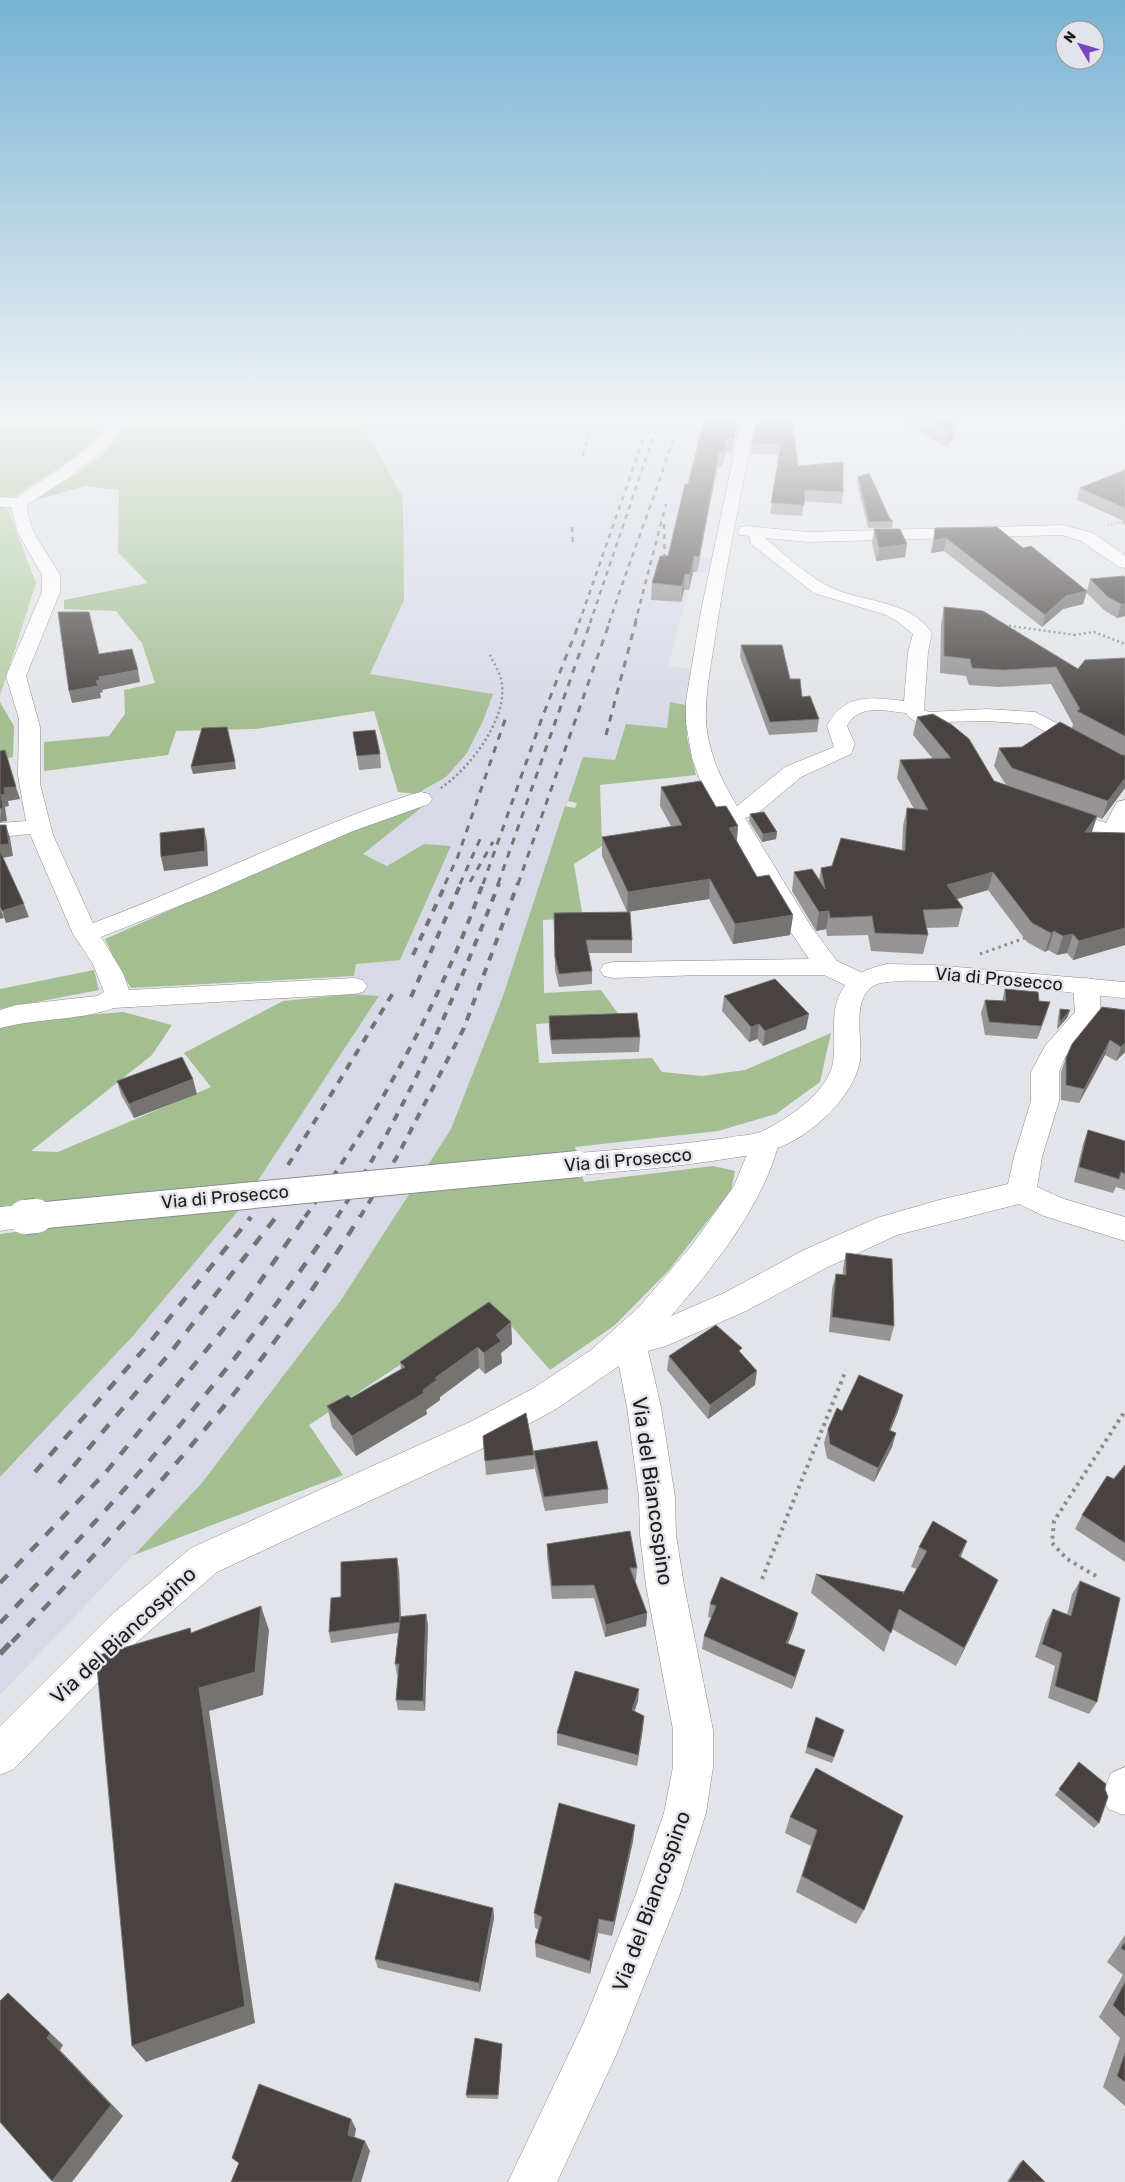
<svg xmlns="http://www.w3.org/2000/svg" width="1125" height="2182" viewBox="0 0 1125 2182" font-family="Rubik,sans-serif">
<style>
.built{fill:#d8d9e6}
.green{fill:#b2cda1}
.forest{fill:#a3be91}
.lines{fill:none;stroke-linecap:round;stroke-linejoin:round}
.minor-casing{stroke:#8b8c91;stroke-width:1}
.major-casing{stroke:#8b8c91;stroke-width:1}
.path-far3{stroke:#8b8c90;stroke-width:2;stroke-dasharray:1 2.5;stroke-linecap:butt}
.path-far2{stroke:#8b8c90;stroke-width:2.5;stroke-dasharray:2 3;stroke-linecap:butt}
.path-far1{stroke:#8b8c90;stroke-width:3;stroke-dasharray:2.5 4;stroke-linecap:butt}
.path{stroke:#8b8c90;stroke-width:4;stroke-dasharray:3 4.5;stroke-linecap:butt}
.minor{fill:#fff;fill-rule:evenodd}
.major{fill:#fff;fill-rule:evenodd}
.rail-far4{stroke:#727376;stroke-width:2.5;stroke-dasharray:5 5;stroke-linecap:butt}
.rail-far3{stroke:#727376;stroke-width:3;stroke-dasharray:7 7;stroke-linecap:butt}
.rail-far2{stroke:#727376;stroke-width:4;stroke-dasharray:8 8;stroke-linecap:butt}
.rail-far1{stroke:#727376;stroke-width:4.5;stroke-dasharray:11 11;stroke-linecap:butt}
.rail{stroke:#727376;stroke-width:5.5;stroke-dasharray:14 14;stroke-linecap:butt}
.major-bridge-far1-casing{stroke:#8b8c91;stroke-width:28;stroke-linecap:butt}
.major-bridge-casing{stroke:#8b8c91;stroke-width:36;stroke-linecap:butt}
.major-bridge-far1{stroke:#fff;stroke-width:26}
.major-bridge{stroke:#fff;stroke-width:34}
.wall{fill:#969495}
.shaded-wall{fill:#767373}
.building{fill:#484341;stroke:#767373}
.labels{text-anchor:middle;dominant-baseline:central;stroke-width:5;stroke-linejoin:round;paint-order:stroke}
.street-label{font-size:18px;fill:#1d1d1f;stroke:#e3e4e9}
.near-street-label{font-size:21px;fill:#1d1d1f;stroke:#e3e4e9}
</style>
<rect width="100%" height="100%" fill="#e3e4e9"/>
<!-- built -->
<path class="built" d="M358,417H734L731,453L723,458L712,496L700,557L711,558L707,573L693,572L668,666L691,669L686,705L667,728L615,760L568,801L503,996L451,1129L341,1300L201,1484L0,1695V1477L132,1337L238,1211L379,996L351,994L356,964L451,846L424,844L387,866L363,854L431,799L416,794L446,777L467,753L483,721L492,695L370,674L404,600L368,435Z"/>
<!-- green -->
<path class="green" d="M0,507L8,510L36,583L0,696Z"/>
<!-- forest -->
<path class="forest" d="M0,417H110L93,442L68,462L12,498L0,497Z
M131,417H279L295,429L358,417L403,498L404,600L370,674L493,694L483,721L467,753L446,777L416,794L398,792L374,711L255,729L176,731L168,755L44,771V742L109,736L125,714L124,690L155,683L142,643L116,611L64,609V600L148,583L118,552L119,490L86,486L31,501C59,485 91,467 114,443C120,435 125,425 131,417Z
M0,702L14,726L13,757L0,760Z
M670,702L686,705L687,738L696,775L600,785L602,846L574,864L583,918L543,920L544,993L601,990L622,1019L536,1024L539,1063L652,1058L662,1072L702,1076L745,1070L831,1033L820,1082L776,1114L718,1131L575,1147L584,1182L713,1166L735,1171L731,1191L669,1270L615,1325L550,1370L492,1304L309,1425L343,1475L134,1555L201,1484L341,1300L451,1129L503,996L565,806L575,808L577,803L568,801L583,757L615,760L626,724L667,728Z
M432,799L363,854L387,866L424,844L451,846L400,960L356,964L354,976L131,988L120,971L105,939L310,848Z
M94,970L99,990L0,1009V989Z
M351,994L379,996L238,1211L132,1337L0,1477V1234L21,1231L30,1203L0,1206V1027L59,1017L123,1012L172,1025L152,1055L31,1151L58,1152L211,1087L184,1053L283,1001Z"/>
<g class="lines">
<!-- minor casing -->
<g class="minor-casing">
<path id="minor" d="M115,417H129L110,444L68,478L27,505L28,516L34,533L60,575V592L26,676L40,727V784L53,835L93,923C201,883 304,829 413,794L421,792L429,794L432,799L429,804L353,831L211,893L101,937L123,973L129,990L354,978L363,980L367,986L363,992L354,994L114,1008C78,1021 37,1018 0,1028V1010L16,1005L97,996L104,992L93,964L73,934L30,834L0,837V823L26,821L18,776L19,719L6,676L42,592V575L18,533L11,507H0V497L16,498L56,472L100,438Z
M742,417H756C742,490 726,564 715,638C711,665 705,693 706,721C708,752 721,780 737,806L785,767L834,747L827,726C844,693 871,697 904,701L908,652L913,634L897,621L886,615L814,593L751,544L749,536L740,535L738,531L740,527L746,526L808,532L1063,525L1093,533L1125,555V568L1119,567L1081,541L1062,535L808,542L765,538C784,554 804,573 826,585C861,604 907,597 932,633L928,652L924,710L929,712L987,709L1035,712L1125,758V772L1117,771L1031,724L987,721L945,722L962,735L959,739C942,744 924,727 910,718L906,713C885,711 859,703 847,726L855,744L851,754L801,777L757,814L745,818L812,928L837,961L869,976L873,982L869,988L860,990L851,988L824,975H700L613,978L604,976L600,970L604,964L613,962L809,959L790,931L701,783L692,758L686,723V701L701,611Z
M1125,800V843L1117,845L1109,843L1106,837L1049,819L1046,814L1049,809L1057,807L1106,823L1117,802Z
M1086,978L1095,980L1099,986L1101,1014L1065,1057L1059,1072V1101L1042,1157L1037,1187L1064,1199L1125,1217V1241L1044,1216L1019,1204L897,1235L826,1268L746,1311L666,1346L648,1351L661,1407L675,1497L676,1535L684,1585L713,1730V1767L706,1813L680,1894L617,2053L557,2182H508L584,2022L636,1894L664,1813L673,1767V1730L646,1585L640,1535L639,1497L627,1407L619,1366L556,1409L494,1443L217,1572L137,1642L14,1769L0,1775V1726L110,1616L191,1548L470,1422L532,1389L591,1350L639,1307L692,1245L734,1186L755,1135L765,1132L775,1135L779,1142C764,1204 713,1268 671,1316L724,1293L804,1250L877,1218L939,1200L1008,1184L1014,1157L1031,1101V1072L1045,1046L1075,1012L1073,986L1077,980Z
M1125,1767V1814L1123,1815L1108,1809L1102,1794L1111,1773Z"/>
</g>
<!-- major casing -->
<g class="major-casing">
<path id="major" d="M887,964L935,965L1125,982V998C1085,995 897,970 873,986C851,1000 863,1040 860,1061C854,1096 812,1135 780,1147C762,1154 744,1156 725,1159C676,1167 627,1171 578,1175L568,1172L564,1164L568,1156L578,1153C627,1149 677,1145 726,1138C739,1135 755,1136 767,1129C791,1116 823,1095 832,1067C835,1055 834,1042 834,1029C833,989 849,972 887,964Z
M25,1205L36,1209L40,1217L36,1225L0,1231V1207Z"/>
</g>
<!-- path-far3 -->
<path class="path-far3" d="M1108,525L1125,521"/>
<!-- path-far2 -->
<path class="path-far2" d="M1004,625L1075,635
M1074,635L1094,632L1125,644
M441,788C469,769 507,720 502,684C501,674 494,664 490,655"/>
<!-- path-far1 -->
<path class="path-far1" d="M980,954L1028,937"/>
<!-- path -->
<path class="path" d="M1096,1576L1067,1559L1052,1543L1054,1521L1125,1411
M762,1579L846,1370"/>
<!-- minor -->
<use href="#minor" class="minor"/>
<!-- major -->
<use href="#major" class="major"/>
<!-- rail-far4 -->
<path class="rail-far4" d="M583,456L593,417
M664,524L665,569
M572,527L573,545
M579,623L651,417
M590,623L660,417
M609,623C632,554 659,486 680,417
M635,623L666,504"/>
<!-- rail-far3 -->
<path class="rail-far3" d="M606,735L636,621
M470,882L493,842
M445,884L458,856L506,717
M460,884L481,837
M483,884L542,718L580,621
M498,884L591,621
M518,884L610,621"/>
<!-- rail-far2 -->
<path class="rail-far2" d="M413,955L446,883
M411,997L461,883
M288,1165L393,993
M305,1217C378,1115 441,1001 483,883
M337,1217C405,1114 455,998 499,883
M360,1217L398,1155L464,1028L518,883"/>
<!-- rail-far1 -->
<path class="rail-far1" d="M35,1472L146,1347L251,1217
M59,1483L170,1353L276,1217
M0,1583L106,1472L245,1303L306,1216
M0,1623C123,1495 240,1364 338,1216
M12,1642C137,1512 266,1370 360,1216"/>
<!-- rail -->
<path class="rail" d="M0,1654L13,1640"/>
<!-- major-bridge-far1 casing -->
<g class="major-bridge-far1-casing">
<path id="major-bridge-far1" d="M25,1217L578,1164"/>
</g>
<!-- major-bridge casing -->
<g class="major-bridge-casing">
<path id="major-bridge" d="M25,1217L36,1216"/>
</g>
<!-- major-bridge-far1 -->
<use href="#major-bridge-far1" class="major-bridge-far1"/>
<!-- major-bridge -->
<use href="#major-bridge" class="major-bridge"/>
</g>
<!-- wall -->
<path class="wall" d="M704,417H737L732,453H725L722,467H717L697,572H693L689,590H684L681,602L651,600L652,583L668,556L688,484L704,421Z
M792,417L798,466L843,492L842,504L804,501L802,516L770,514L779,455L751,454L752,443Z
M894,417H956L955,435L947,447Z
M1125,470V525L1123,524L1124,521L1077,500L1080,488Z
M858,477L890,519L893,521L892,528H868L857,483Z
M935,528L1023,548L1087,591L1090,579L1124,576L1125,616L1117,618L1104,610L1086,592L1083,604L1063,609L1042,627L944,551L931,553Z
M874,529L907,544L905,557L876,561L872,542Z
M944,607L1078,669L1125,658V788L1102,819L1097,817L1092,832L1125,833V945L1073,960L1067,953L1057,955L1048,950L1045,952L1027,942L988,890L957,899L963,908L958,927L926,928L928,935L923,954L871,951L868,935L827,936L826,929L816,931L792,891L794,872L819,880L821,868L902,850L903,826L907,808L914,809L897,778L900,760L933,759L913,735L917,717L994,781L1006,785L994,766L999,748L1022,747L1072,728L1073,724L1051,684L999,687L969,685L966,676L940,673L941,624Z
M741,645L790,679L819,719L817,732L769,735L740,657Z
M353,732L380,754L381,768L359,770Z
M661,787L716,807L738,826L737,841L757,877L793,915L790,935L733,944L709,899L627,912L602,856V837L671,826L660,806Z
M750,814L777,832L776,839L762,842L749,821Z
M554,913L632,940V953H589L592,971V984L559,987L555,970Z
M1005,989L1039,1001L1046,1015L1037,1039L985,1035L981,1013L985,1000L1002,1001Z
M724,996L806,1029L763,1046L757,1039L749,1042L722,1011Z
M1102,1007L1125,1052L1116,1061L1105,1055L1079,1103L1061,1100V1072L1066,1058Z
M1060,1009L1070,1010L1067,1018L1057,1029L1058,1017Z
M549,1016L640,1037L639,1052L552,1054L549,1031Z
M117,1081L197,1094L134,1118L121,1095Z
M1088,1130L1125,1141V1190L1116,1187L1113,1193L1074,1182L1083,1144Z
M846,1253L894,1326L890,1341L829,1332L832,1289L836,1274L843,1275V1268Z
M511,1322L512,1344L501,1353L502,1363L485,1374L479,1368L440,1397V1400L426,1410L427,1414L356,1456L332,1427L327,1406L351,1398L401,1369L400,1362Z
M742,1354L755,1385L708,1419L667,1370L669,1356Z
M899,1409L890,1430L896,1433L892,1447L874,1482L827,1458L824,1443L828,1429L842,1411Z
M483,1436L534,1455V1469L486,1475Z
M534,1451L608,1489V1503L545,1511L534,1465Z
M1125,1465V1562L1075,1529L1082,1515Z
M967,1541L961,1557L989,1599L956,1666L892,1629L884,1652L811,1593L816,1574L903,1594L917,1569L911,1567L919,1547Z
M547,1544L637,1568L636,1581H635L647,1613L646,1626L605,1637L594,1598L552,1599L547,1557Z
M399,1569L401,1616L426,1614L428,1625L425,1711L398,1710L396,1700L398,1675H397L395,1664L398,1633L331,1643L329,1632L341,1597Z
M1080,1581L1097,1702L1089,1714L1048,1698L1055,1666L1035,1657L1046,1622L1053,1609L1067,1615L1072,1594Z
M710,1604L795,1625L788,1644L805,1650L792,1689L702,1649L704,1636L712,1618L708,1617Z
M638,1701L634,1711L643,1728L637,1766L557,1745V1733Z
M816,1717L844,1730L832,1763L805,1753Z
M1079,1762L1105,1789L1099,1823L1094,1828L1055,1795Z
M816,1768L864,1910L856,1924L796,1892L811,1846L785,1833L790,1817Z
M635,1825L633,1841L612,1936L598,1933L590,1974L536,1957L535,1943L539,1930L535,1928L534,1913Z
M493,1908L494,1918L480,1992L378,1968L375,1959Z
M1125,1935V2106L1103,2087L1120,2038L1099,2017L1123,1975L1107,1962Z
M502,2044V2048L498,2099L467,2098L466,2095Z
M1023,2160L1045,2182H1007L1019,2163Z"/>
<!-- shaded-wall -->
<path class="shaded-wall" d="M958,418L955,435L947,447L950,430Z
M726,438L725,453L722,467L723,452Z
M719,452L717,467L697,572L699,557Z
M946,538L944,551L931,553L934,540Z
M907,544L905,557L876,561L879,548Z
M694,556L693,572L689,590L690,574Z
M685,574L684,590L681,602L682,586Z
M1087,591L1083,604L1063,609L1042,627L1045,615L1066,596Z
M1121,604H1125V616L1117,618Z
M138,670L140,682L102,690L103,692L100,693L101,698L72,703L69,691L96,681L99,677Z
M235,762L236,769L193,774L191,767Z
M1125,778V788L1102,819L1108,801Z
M16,787L20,799L8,801L9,806L5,807L7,821L0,822L1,795L4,788Z
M1097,816L1091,834L1085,832Z
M6,825L10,838L13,856L2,858L0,853V845Z
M738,826L736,846L729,828Z
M204,828L207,842L208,866L164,871L161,857Z
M777,832L776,839L762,842L763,834Z
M993,872L988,890L943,903L947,885Z
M710,879L709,899L627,912L628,892Z
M24,904L29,917L6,923L2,911Z
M0,908L4,918L0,919Z
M829,911L826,929L816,931L819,912Z
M793,915L790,935L733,944L735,924Z
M1125,928V945L1073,960L1079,941Z
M1054,931L1048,950L1045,952L1051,933Z
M1073,934L1067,953L1057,955L1063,936Z
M1050,1002L1046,1015L1037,1039L1041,1026Z
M1070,1010L1067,1018L1057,1029L1060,1022Z
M809,1014L806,1029L763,1046L765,1031Z
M759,1024L757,1039L749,1042L751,1027Z
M1110,1040L1105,1055L1079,1103L1084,1089Z
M1125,1043V1052L1116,1061L1121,1047Z
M193,1079L197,1094L134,1118L129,1104Z
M511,1322L512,1344L501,1353L502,1363L485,1374L484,1353L496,1335Z
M478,1347L479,1368L440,1397V1400L426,1410L427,1414L356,1456L352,1436L423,1390L435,1378Z
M757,1371L755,1385L708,1419L710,1405Z
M903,1395L899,1409L885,1444L889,1430Z
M896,1433L892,1447L874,1482L878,1468Z
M967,1541L959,1560V1556Z
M397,1558L399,1569L401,1632L400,1621Z
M998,1580L989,1599L956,1666L964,1648Z
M261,1606L269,1630L263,1695L209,1711L255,2023L146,2062L132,2046L199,1688Z
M647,1613L646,1626L605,1637L606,1625Z
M798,1613L795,1625L783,1656L786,1643Z
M426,1614L428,1625L425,1711L423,1701Z
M805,1650L801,1663L792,1689L795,1677Z
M639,1689L638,1701L631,1722L632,1710Z
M644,1716L643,1728L637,1766L638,1755Z
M635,1825L633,1841L612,1936L614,1922Z
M493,1908L494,1918L480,1992L479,1983Z
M599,1919L598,1933L590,1974V1961Z
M8,1993L63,2045L60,2050L123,2116L72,2182H54L52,2181L47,2038Z
M502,2044V2048L498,2099V2095Z
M351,2119L356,2129L353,2145L348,2135Z
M365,2141L370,2151L361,2182H352Z"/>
<!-- building -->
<path class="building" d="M705,417H737L734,439L726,438L723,452H719L699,557L694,556L690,574H685L682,586L652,583L660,556H668L685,484H688Z
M792,417L798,466L843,462V492L805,490L804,505L771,503L781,444L752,443L756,423Z
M927,417H956L958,418L950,430Z
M1125,470V508L1080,488Z
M869,473L890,519L893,521L869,522L858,477Z
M997,527L1023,548L1031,546L1087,591L1066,596L1045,615L946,538L934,540L935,528Z
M874,529H900L907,544L879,548Z
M1124,576L1125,577V604H1121L1108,597L1090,579Z
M944,607L983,611L1078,669L1085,660L1125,658V736L1077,711L1080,709L1056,667L1003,670L972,668L970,659L944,656Z
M58,612H89L99,654L132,649L138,670L99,677L100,680L96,681L98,686L69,691Z
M741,645H782L790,679H800L802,697L810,696L819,719L770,722Z
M933,714L952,725L969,739L994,781L1097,816L1085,832L1125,833V928L1079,941L1073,934L1063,936L1054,931L1051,933L1032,923L993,872L947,885L963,908L923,910L928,935L875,933L872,916L830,918L829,911L819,912L794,872L812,869L825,889L821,868L832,866L841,838L905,851L907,808L928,810L900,760L951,758L917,717Z
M1060,722L1122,755H1125V778L1108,801L1012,768L999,748L1022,747Z
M227,727L235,762L191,767L202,728Z
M375,730L380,754L357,756L353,732Z
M5,750L16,787L4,788L5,794L1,795L3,808L0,809V751Z
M701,781L716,807L726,806L738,826L729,828L757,877L769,875L793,915L735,924L710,879L628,892L602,837L682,825L661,787Z
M764,812L777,832L763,834L750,814Z
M0,825H6L9,844L0,845Z
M204,828L205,851L161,857L160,833Z
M0,851L24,904L2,911L0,907Z
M630,912L632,940H586L592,971L559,974L555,957L554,913Z
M775,979L809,1014L765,1031L759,1024L751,1027L724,996Z
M1005,989L1038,992L1039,1001L1050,1002L1041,1026L989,1022L985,1000L1006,1001Z
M1102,1007L1125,1010V1043L1121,1047L1110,1040L1084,1089L1066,1085V1058L1072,1044Z
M1060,1009L1070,1010L1060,1022Z
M637,1013L640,1037L551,1040L549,1016Z
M182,1057L193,1079L129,1104L117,1081Z
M1088,1130L1125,1141V1174L1121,1172L1119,1179L1079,1167Z
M846,1253L892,1259L894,1326L832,1317L836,1274L846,1275Z
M489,1302L511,1322L496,1335L501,1341L484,1353L478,1347L435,1378L438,1379L423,1390L424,1393L352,1436L327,1406L348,1395L351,1398L405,1367L400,1362Z
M716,1325L742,1348L739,1351L757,1371L710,1405L669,1356Z
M859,1375L903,1395L889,1430L896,1433L878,1468L830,1444L828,1429L837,1408L842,1411Z
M526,1413L534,1455L485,1461L483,1436Z
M597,1441L608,1489L544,1497L534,1451Z
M1125,1465V1543L1082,1515L1107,1476L1114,1479Z
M933,1521L967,1541L959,1556L998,1580L964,1648L899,1609L891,1633L816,1574L904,1592L903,1594L927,1551L919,1547Z
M630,1531L637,1568H630L647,1613L606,1625L594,1585L552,1586L547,1544Z
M397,1558L400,1621V1617L426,1614L423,1701L396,1700L399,1664H395L400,1622L329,1632L331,1598L341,1597V1562Z
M721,1577L798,1613L786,1643L805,1650L795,1677L704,1636L716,1606L710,1604Z
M1080,1581L1120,1598L1097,1702L1055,1686L1062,1653L1042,1644L1053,1609L1071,1616Z
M261,1606L255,1672L199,1688L245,2006L132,2046L96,1656L190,1628L191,1633Z
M575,1671L639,1689L632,1710L644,1716L638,1755L557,1733Z
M816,1717L844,1730L834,1757L807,1747Z
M1079,1762L1106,1784L1105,1789L1108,1797L1099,1823L1059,1789Z
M816,1768L903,1816L864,1910L802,1876L817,1830L790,1817Z
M559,1803L635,1825L614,1922L599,1919L590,1961L535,1943L542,1917L534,1913Z
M395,1883L493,1908L479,1983L375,1959Z
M1125,1942V1951L1121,1948Z
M1125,1982V2017L1113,2005Z
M8,1993L50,2033L47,2038L111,2105L52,2181L0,2122V2001Z
M475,2038L502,2044L498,2095H466Z
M1125,2053V2082L1117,2076Z
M259,2084L351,2119L348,2135L365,2141L352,2182H231L239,2163L232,2158Z
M1023,2160L1045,2182H1009Z"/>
<!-- sky -->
<linearGradient id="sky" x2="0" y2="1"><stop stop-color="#77b3d3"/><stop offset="0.58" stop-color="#f2f3f5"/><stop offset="1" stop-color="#f2f3f5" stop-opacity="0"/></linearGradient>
<rect width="1125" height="722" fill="url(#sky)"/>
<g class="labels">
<!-- street labels -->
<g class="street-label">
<text transform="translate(999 979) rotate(5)">Via di Prosecco</text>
<text transform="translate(628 1160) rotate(-5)">Via di Prosecco</text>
<text transform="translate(225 1197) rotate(-5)">Via di Prosecco</text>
</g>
<!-- near-street labels -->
<g class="near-street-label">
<text transform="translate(653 1491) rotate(82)">Via del Biancospino</text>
<text transform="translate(123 1635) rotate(-43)">Via del Biancospino</text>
<text transform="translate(651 1901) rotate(-70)">Via del Biancospino</text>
</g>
</g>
<!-- north arrow -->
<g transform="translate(1080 45) rotate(308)"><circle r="24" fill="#e3e4e9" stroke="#949498"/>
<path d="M0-4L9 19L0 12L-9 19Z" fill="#7747bf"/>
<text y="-8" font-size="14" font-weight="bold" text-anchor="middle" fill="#1d1d1f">N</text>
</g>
</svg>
